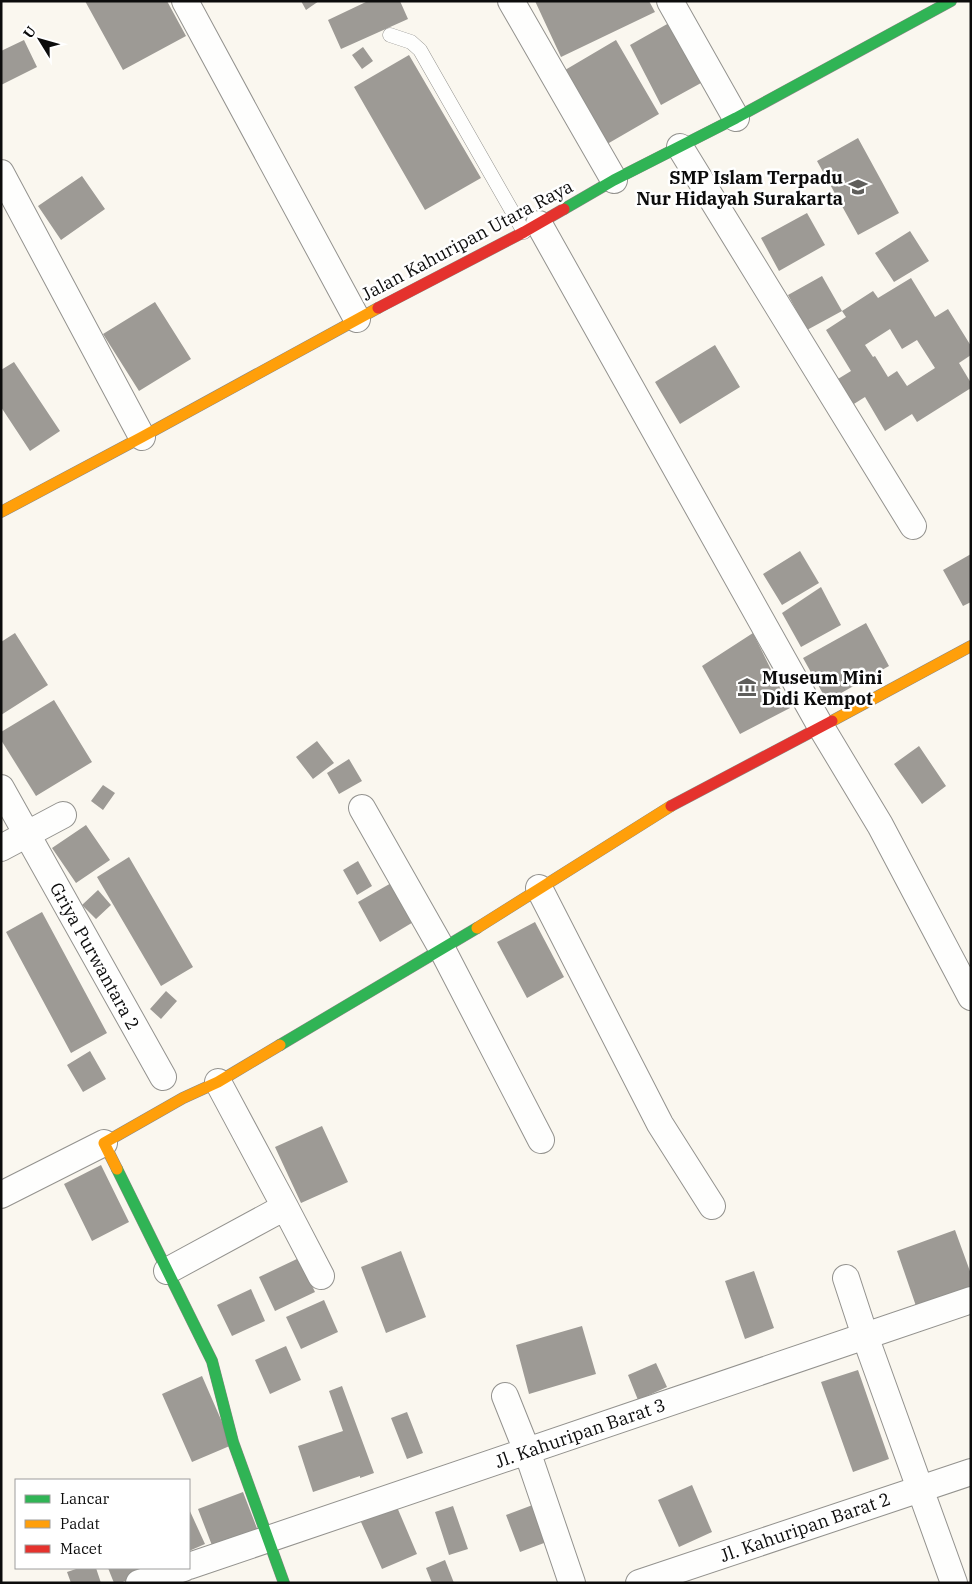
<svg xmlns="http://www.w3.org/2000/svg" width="972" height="1584" viewBox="0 0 972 1584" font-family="'IBM Plex Serif',serif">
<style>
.building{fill:#9d9a95;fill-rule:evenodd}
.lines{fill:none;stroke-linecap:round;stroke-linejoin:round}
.lane-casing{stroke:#93928e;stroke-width:15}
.street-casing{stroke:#93928e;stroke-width:28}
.fast-casing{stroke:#8a8885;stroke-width:12}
.slow-casing{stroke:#8a8885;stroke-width:12}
.jam-casing{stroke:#8a8885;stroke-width:12}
.lane{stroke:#fefefd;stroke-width:14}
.street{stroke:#fefefd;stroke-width:26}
.fast{stroke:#30b455;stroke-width:11}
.slow{stroke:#ff9f0a;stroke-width:11}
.jam{stroke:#e5322d;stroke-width:11}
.labels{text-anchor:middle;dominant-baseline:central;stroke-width:5;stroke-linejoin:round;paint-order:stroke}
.poi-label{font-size:18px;font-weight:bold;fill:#0c0c0c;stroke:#fff;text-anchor:end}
.street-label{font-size:18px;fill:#0c0c0c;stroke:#fff}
</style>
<rect width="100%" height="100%" fill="#faf7ef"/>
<!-- building -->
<path class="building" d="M85,1H167L186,36L123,70Z
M301,1H319L306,10Z
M368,1H400L408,19L341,49L328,20Z
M535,1H649L655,12L561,57Z
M669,23L701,83L661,105L630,45Z
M24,40L37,67L1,85V51Z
M616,40L659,114L602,147L560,73Z
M363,47L373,61L362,69L352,55Z
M409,55L481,178L425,210L354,87Z
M858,138L899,213L858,235L817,161Z
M82,176L105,209L61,240L38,206Z
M807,213L825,245L779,271L761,238Z
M910,231L929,261L894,282L875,253Z
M822,276L842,311L873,291L878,298L911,278L935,317L948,309L971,346V355L959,363L971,383V388L917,422L912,414L885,431L865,397L849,407L833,382L851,371L826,330L846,317L842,311L807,330L788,295ZM890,329L902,349L917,340L935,368L907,386L897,371L888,377L875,356L873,357L865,345Z
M155,302L191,359L139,391L103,334Z
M715,345L740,387L680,424L655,382Z
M14,362L60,431L30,451L1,407V370Z
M800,551L819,583L782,605L763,574Z
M971,554V602L963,606L943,570Z
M821,587L841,625L801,647L782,613Z
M866,623L889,666L827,701L803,658Z
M15,633L48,685L1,715V642Z
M753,633L790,708L740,734L702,666Z
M54,700L92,762L36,796L1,740V732Z
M317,741L334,763L313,779L296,757Z
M919,746L946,786L922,804L894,764Z
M349,759L362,781L339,794L327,773Z
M103,785L115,793L103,810L91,801Z
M86,825L110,860L76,883L52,848Z
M129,857L193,967L161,986L97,877Z
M358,861L372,886L357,895L343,870Z
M393,882L415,921L380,942L358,902Z
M98,890L111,905L96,919L82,905Z
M42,912L107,1033L71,1053L6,932Z
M535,922L564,977L527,998L497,942Z
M166,991L177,1001L161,1019L150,1009Z
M90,1051L106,1079L83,1092L67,1065Z
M322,1126L348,1182L301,1203L275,1147Z
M101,1165L129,1222L92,1241L64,1184Z
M955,1230L971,1274V1287L916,1306L897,1251Z
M401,1251L426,1317L386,1333L361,1267Z
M299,1258L315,1292L275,1311L259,1277Z
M754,1271L774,1328L745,1339L725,1281Z
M251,1289L265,1321L232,1336L217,1305Z
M324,1300L338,1332L301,1349L286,1317Z
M582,1326L596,1374L529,1394L516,1345Z
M286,1346L301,1380L270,1394L255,1360Z
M656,1363L667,1387L638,1400L628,1375Z
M858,1370L889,1459L853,1472L821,1382Z
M202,1376L232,1445L192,1462L162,1394Z
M342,1386L374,1473L360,1478V1476L313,1492L298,1446L343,1431L329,1391Z
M407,1412L423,1453L407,1459L391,1418Z
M692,1485L712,1532L679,1547L658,1500Z
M243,1492L258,1531L213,1548L198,1509Z
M538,1503L552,1540L520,1552L506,1515Z
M453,1506L468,1549L449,1555L435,1512Z
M397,1507L417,1554L382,1569L361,1522Z
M189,1509L205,1544L189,1551Z
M445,1560L454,1583H432L426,1568Z
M79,1568H96L101,1583H71L67,1572Z
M108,1568H159L120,1583H114Z"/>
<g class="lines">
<!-- lane casing -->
<g class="lane-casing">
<path id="lane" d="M390,35L411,42L420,50L524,232"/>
</g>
<!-- street casing -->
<g class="street-casing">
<path id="street" d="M185,1L357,319
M511,1L614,180
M670,1L736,118
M680,147L913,526
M1,173L142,437
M539,224L821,727L880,825L971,997
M1,788L163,1077
M362,808L442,949L541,1140
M1,848L63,815
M539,888L660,1124L712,1206
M218,1082L285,1207L321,1276
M1,1195L104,1143
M167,1271L285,1207
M846,1278L865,1336L954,1583
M505,1396L527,1451L572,1583
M189,1566L971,1300
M139,1583L184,1568
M639,1583L971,1472"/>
</g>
<!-- fast casing -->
<g class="fast-casing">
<path id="fast" d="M564,209L614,180L736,118L951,1
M280,1045L477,928
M117,1169L212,1361L233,1442L284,1583"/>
</g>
<!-- slow casing -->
<g class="slow-casing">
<path id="slow" d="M1,512L142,437L378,308
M832,721L971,646
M477,928L671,806
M117,1169L104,1143L183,1098L218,1082L280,1045"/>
</g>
<!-- jam casing -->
<g class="jam-casing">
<path id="jam" d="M378,308L524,232L564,209
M671,806L832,721"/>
</g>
<!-- lane -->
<use href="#lane" class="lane"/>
<!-- street -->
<use href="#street" class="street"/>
<!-- fast -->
<use href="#fast" class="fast"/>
<!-- slow -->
<use href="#slow" class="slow"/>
<!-- jam -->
<use href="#jam" class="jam"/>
</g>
<!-- icons -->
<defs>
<g id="school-bare" transform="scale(1.5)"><path d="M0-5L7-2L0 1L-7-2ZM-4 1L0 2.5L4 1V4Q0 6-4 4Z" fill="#5f5e5b" stroke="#fff" stroke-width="2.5" paint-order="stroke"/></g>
<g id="museum-bare" transform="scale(1.5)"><path d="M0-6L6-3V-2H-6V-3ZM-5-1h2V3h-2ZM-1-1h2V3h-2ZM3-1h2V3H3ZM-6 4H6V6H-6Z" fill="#5f5e5b" stroke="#fff" stroke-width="2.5" paint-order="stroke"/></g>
</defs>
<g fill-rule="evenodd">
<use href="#school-bare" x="858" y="187"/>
<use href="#museum-bare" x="747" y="687"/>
</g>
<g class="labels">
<!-- poi labels -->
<g class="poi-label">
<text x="843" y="177">SMP Islam Terpadu<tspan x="843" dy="21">Nur Hidayah Surakarta</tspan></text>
<text x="762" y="677" text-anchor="start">Museum Mini<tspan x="762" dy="21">Didi Kempot</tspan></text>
</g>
<!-- street labels -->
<g class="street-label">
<text transform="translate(467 240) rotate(-28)">Jalan Kahuripan Utara Raya</text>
<text transform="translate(95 956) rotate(61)">Griya Purwantara 2</text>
<text transform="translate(580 1433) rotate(-19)">Jl. Kahuripan Barat 3</text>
<text transform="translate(805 1527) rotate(-19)">Jl. Kahuripan Barat 2</text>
</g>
</g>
<!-- border -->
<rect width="972" height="1584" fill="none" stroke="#0c0c0c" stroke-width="5"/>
<!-- legend -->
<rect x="15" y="1479" width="175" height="90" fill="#ffffff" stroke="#9e9e9e"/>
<rect x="25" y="1495" width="25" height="8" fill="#30b455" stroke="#9e9e9e"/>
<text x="60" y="1504" font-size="15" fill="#0c0c0c">Lancar</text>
<rect x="25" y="1520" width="25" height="8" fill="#ff9f0a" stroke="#9e9e9e"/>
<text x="60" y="1529" font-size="15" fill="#0c0c0c">Padat</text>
<rect x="25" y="1545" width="25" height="8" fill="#e5322d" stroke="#9e9e9e"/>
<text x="60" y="1554" font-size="15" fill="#0c0c0c">Macet</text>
<!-- north arrow -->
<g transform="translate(40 40) rotate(307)" stroke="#ffffff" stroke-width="4" paint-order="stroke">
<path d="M0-4L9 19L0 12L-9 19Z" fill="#0c0c0c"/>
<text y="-8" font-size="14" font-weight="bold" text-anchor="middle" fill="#0c0c0c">U</text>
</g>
</svg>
